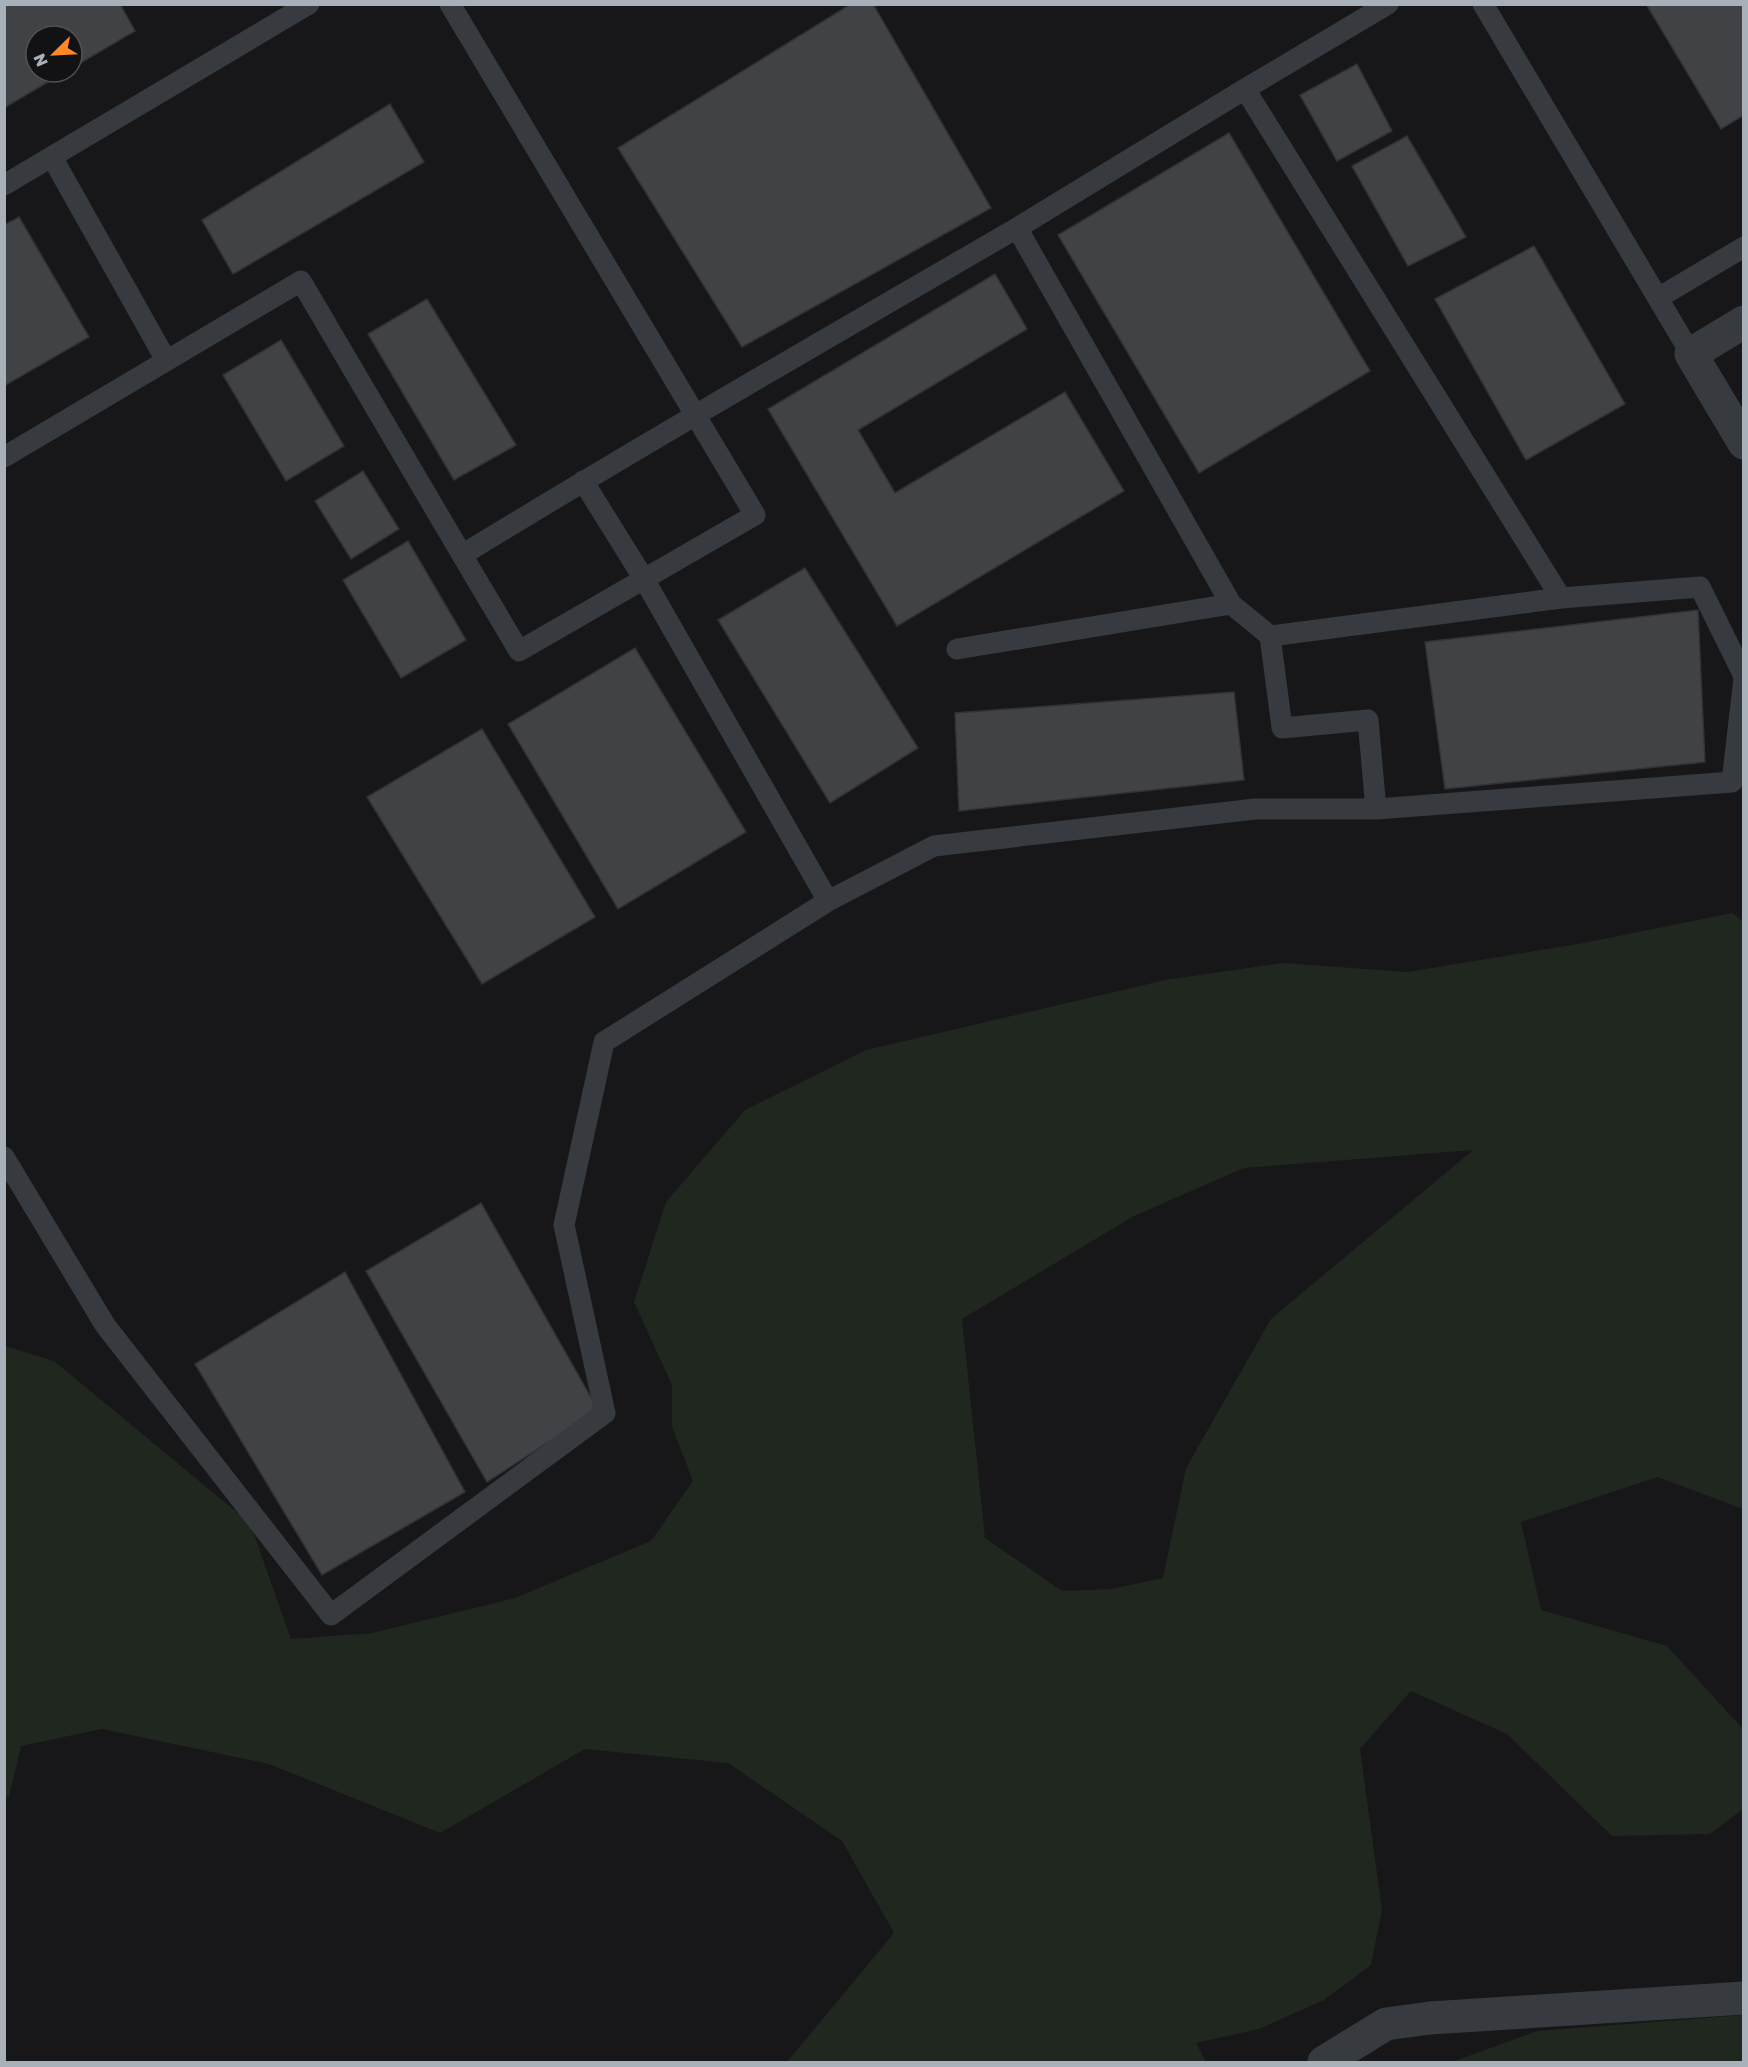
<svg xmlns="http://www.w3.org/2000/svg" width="1748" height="2067" viewBox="0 0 1748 2067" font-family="'Golos Text',sans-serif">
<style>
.green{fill:#1f271e;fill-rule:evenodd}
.building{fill:#414246;stroke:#313235;stroke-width:1.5}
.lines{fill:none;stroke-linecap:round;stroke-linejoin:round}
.service{stroke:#373a3e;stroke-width:21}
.minor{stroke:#373a3e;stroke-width:33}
</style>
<rect width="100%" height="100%" fill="#171719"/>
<!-- green -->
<path class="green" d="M1732,913L1743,921V1509L1658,1477L1521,1522L1541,1610L1667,1646L1743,1729V1809L1710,1834L1612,1836L1507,1734L1411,1691L1360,1749L1382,1910L1371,1965L1324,2000L1259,2029L1196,2043L1206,2062H787L894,1933L842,1841L728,1763L585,1749L440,1833L269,1764L102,1729L21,1746L9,1797L5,1795V1346L54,1361L250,1523L291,1639L372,1633L515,1598L651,1541L693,1481L672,1427V1385L634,1302L666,1202L745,1110L866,1050L1165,980L1283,963L1407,972L1584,943ZM1473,1150L1271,1319L1186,1468L1163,1578L1111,1589L1062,1591L985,1538L962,1319L1134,1216L1244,1168Z
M1743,2015V2062H1452L1537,2031Z"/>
<!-- building -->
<path class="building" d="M4,4H120L135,31L72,68V36H36V72H65L4,108Z
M851,4H873L991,208L742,347L618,148Z
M1646,4H1744V115L1721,129Z
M1357,64L1392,131L1337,161L1300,95Z
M390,104L424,162L233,274L202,220Z
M1229,133L1370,371L1199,473L1058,235Z
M1407,136L1466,237L1408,266L1352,166Z
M19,217L89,337L4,386V225Z
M1534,246L1625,404L1526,460L1435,299Z
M995,274L1027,329L858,430L895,493L1065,392L1124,491L897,626L768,409Z
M427,299L516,445L454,480L368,334Z
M281,340L344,446L286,481L223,375Z
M363,471L399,529L351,559L315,501Z
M408,541L466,640L401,678L343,580Z
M805,568L918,748L830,803L718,620Z
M1698,610L1705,762L1445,789L1425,642Z
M635,648L746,832L618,909L508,724Z
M1234,692L1244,780L959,811L955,713Z
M482,729L595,917L482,984L367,797Z
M481,1203L598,1410L487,1482L366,1271Z
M345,1272L465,1492L322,1575L195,1364Z"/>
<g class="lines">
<!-- service -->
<path class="service" d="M1483,4L1691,354
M1245,89L1388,4
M52,157L166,360
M4,185L309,4
M1658,298L1744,247
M4,457L301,281L462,555
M583,481L644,579L519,651L462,555C645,443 831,336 1017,228
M1561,598L1245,89L1017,228L1231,604L1270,636L1282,728L1368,720L1376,809L1732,782L1744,678
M1270,636L1561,598L1700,587L1744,676
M957,649L1231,604
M828,901L934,846L1255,809H1376
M4,1157L105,1325L331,1615L605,1413L564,1225L604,1042L828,901L644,579L755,515L450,4"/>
<!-- minor -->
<path class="minor" d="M1744,322L1691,354L1744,443
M1324,2062L1386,2024L1430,2018L1744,1998"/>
</g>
<!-- border -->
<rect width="1748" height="2067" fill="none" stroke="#a8b1ba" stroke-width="12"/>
<!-- north arrow -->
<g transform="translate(54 54) rotate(246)"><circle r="28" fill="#121214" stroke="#4e5256" stroke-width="1.5"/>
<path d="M0-4.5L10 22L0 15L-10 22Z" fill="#ff8929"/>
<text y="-9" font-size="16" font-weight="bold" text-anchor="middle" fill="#a8b1ba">N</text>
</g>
</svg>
